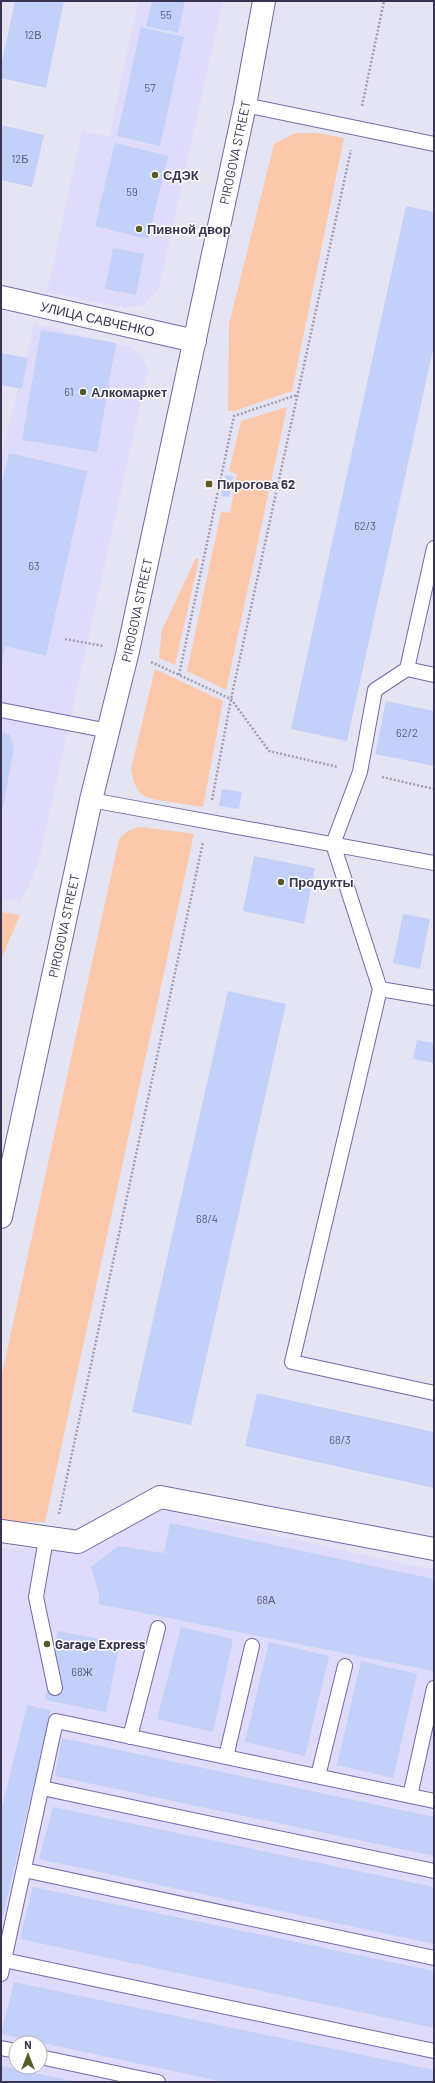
<svg xmlns="http://www.w3.org/2000/svg" width="435" height="2083" viewBox="0 0 435 2083" font-family="Barlow,sans-serif">
<style>
.built{fill:#dedbfb;fill-rule:evenodd}
.green{fill:#fcc8ab}
.building{fill:#c3d0f9}
.lines{fill:none;stroke-linecap:round;stroke-linejoin:round}
.lane-casing{stroke:#7368aa;stroke-width:16}
.street-casing{stroke:#7368aa;stroke-width:24}
.secondary-casing{stroke:#7368aa;stroke-width:24}
.path{stroke:#a19eb3;stroke-width:2.5;stroke-dasharray:2 2;stroke-linecap:butt}
.lane{stroke:#fff;stroke-width:14}
.street{stroke:#fff;stroke-width:22}
.secondary{stroke:#fff;stroke-width:22}
.poi-dot{fill:#585a27;stroke:#fff;stroke-width:1.5}
.labels{text-anchor:middle;dominant-baseline:central;stroke-width:3;stroke-linejoin:round;paint-order:stroke}
.number-label{font-size:11px;fill:#5b5b7b}
.street-label{font-size:13px;fill:#383451;stroke:#fff}
.poi-label{font-size:13px;font-weight:bold;fill:#383451;stroke:#fff;text-anchor:start}
</style>
<rect width="100%" height="100%" fill="#e5e4f3"/>
<!-- built -->
<path class="built" d="M138,1H223L159,288L144,305L124,308L47,292L82,131L109,137Z
M34,324L129,347L140,354L148,369L38,864L21,902L1,898V458Z
M154,1509L434,1570V2082H1V1548L82,1550L104,1544ZM16,2043H40V2067H16Z"/>
<!-- green -->
<path class="green" d="M295,133H318L344,138L292,391L234,411H228L229,324L274,144Z
M287,407L226,690L187,671L221,512L230,513L237,474L229,471L241,421Z
M196,558L199,559L175,665L159,658L162,630Z
M155,669L223,701L203,807C193,805 150,800 144,796C135,791 133,778 131,769Z
M142,827L194,834L45,1522H7L1,1520V1378L119,839C126,831 131,828 142,827Z
M1,912L20,915L1,960Z"/>
<!-- building -->
<path class="building" d="M15,1H64L46,88L1,78V66Z
M152,1H185L178,33L146,26Z
M141,27L184,37L160,146L117,136Z
M1,125L44,135L32,187L1,180Z
M115,143L168,156L148,239L95,226Z
M406,206L434,212V345L347,741L291,729Z
M113,248L144,254L136,295L105,289Z
M41,330L116,343L97,452L22,440Z
M1,353L28,358L22,389L1,385Z
M9,453L87,471L46,656L5,646L2,662L1,488Z
M225,475L233,476L229,497L221,496Z
M386,701L434,711V766L375,754Z
M1,732L9,734L14,747L2,813Z
M222,789L242,792L239,809L219,806Z
M254,856L315,868L304,924L243,911Z
M403,914L430,919L420,969L393,963Z
M228,991L286,1004L191,1425L132,1412Z
M417,1040L434,1043V1063L413,1059Z
M257,1393L434,1432V1488L245,1446Z
M170,1523L434,1579V1671L99,1604V1594L91,1567L118,1546L164,1553Z
M181,1627L233,1639L213,1732L157,1719Z
M58,1631L120,1643L106,1712L45,1700Z
M269,1642L329,1656L305,1756L245,1742Z
M361,1661L417,1674L393,1778L337,1765Z
M27,1705L51,1710L2,1920L1,1812Z
M62,1738L434,1817V1856L55,1776Z
M53,1807L434,1887V1944L39,1859Z
M33,1887L434,1971V2028L20,1939Z
M14,1982L434,2070V2082H224L1,2034Z
M1,2066L73,2081V2082H1Z"/>
<g class="lines">
<!-- lane casing -->
<g class="lane-casing">
<path id="lane" d="M245,105L434,144
M434,548L407,669L375,690L360,772L333,844L380,989L292,1362L434,1393
M407,669L434,675
M1,710L109,731
M91,800L434,863
M380,989L434,998
M46,1539L36,1597L55,1688
M130,1737L158,1628
M226,1757L252,1646
M318,1776L345,1666
M42,1788L434,1871
M410,1796L434,1688
M24,1870L434,1958
M4,1960L434,2051
M1,1974L56,1721L434,1801
M1,2048L16,2051
M40,2057L158,2082"/>
</g>
<!-- street casing -->
<g class="street-casing">
<g id="street">
<path id="s1" d="M1,297L195,341"/>
<path d="M1,1531L78,1542L160,1497L434,1549"/>
</g>
</g>
<!-- secondary casing -->
<g class="secondary-casing">
<g id="secondary">
<path id="s2" d="M1,1217L91,800L128,651L245,105L264,1"/>
</g>
</g>
<!-- path -->
<path class="path" d="M362,106L384,1
M65,639L103,646
M151,662L231,699L269,751L338,767
M179,675L234,416L297,395
M382,777L434,789
M212,800L231,699L351,150
M59,1514L203,842"/>
<!-- lane -->
<use href="#lane" class="lane"/>
<!-- street -->
<use href="#street" class="street"/>
<!-- secondary -->
<use href="#secondary" class="secondary"/>
</g>
<!-- markers -->
<g class="poi-dot">
<circle cx="155" cy="175" r="4"/>
<circle cx="139" cy="229" r="4"/>
<circle cx="83" cy="392" r="4"/>
<rect x="205" y="480" width="8" height="8" rx="2"/>
<circle cx="281" cy="882" r="4"/>
<circle cx="47" cy="1644" r="4"/>
</g>
<g class="labels">
<!-- number labels -->
<g class="number-label">
<text x="166" y="14">55</text>
<text x="33" y="34">12В</text>
<text x="150" y="87">57</text>
<text x="20" y="158">12Б</text>
<text x="132" y="191">59</text>
<text x="69" y="391">61</text>
<text x="365" y="525">62/3</text>
<text x="34" y="565">63</text>
<text x="407" y="732">62/2</text>
<text x="207" y="1218">68/4</text>
<text x="340" y="1439">68/3</text>
<text x="266" y="1599">68А</text>
<text x="82" y="1671">68Ж</text>
</g>
<!-- street labels -->
<g class="street-label">
<text stroke="none"><textPath href="#s2" startOffset="1090">PIROGOVA STREET</textPath></text>
<text stroke="none"><textPath href="#s1" startOffset="99">УЛИЦА САВЧЕНКО</textPath></text>
<text stroke="none"><textPath href="#s2" startOffset="622">PIROGOVA STREET</textPath></text>
<text stroke="none"><textPath href="#s2" startOffset="298">PIROGOVA STREET</textPath></text>
</g>
<!-- poi labels -->
<g class="poi-label">
<text x="163" y="175">СДЭК</text>
<text x="147" y="229">Пивной двор</text>
<text x="91" y="392">Алкомаркет</text>
<text x="217" y="484">Пирогова 62</text>
<text x="289" y="882">Продукты</text>
<text x="55" y="1644">Garage Express</text>
</g>
</g>
<!-- border -->
<rect width="435" height="2083" fill="none" stroke="#383451" stroke-width="4"/>
<!-- north arrow -->
<g transform="translate(28 2055)"><circle r="19" fill="#ffffff" stroke="#afaeb9"/>
<path d="M0-3L7 15L0 10L-7 15Z" fill="#585a27"/>
<text y="-6" font-size="11" font-weight="bold" text-anchor="middle" fill="#383451">N</text>
</g>
</svg>
